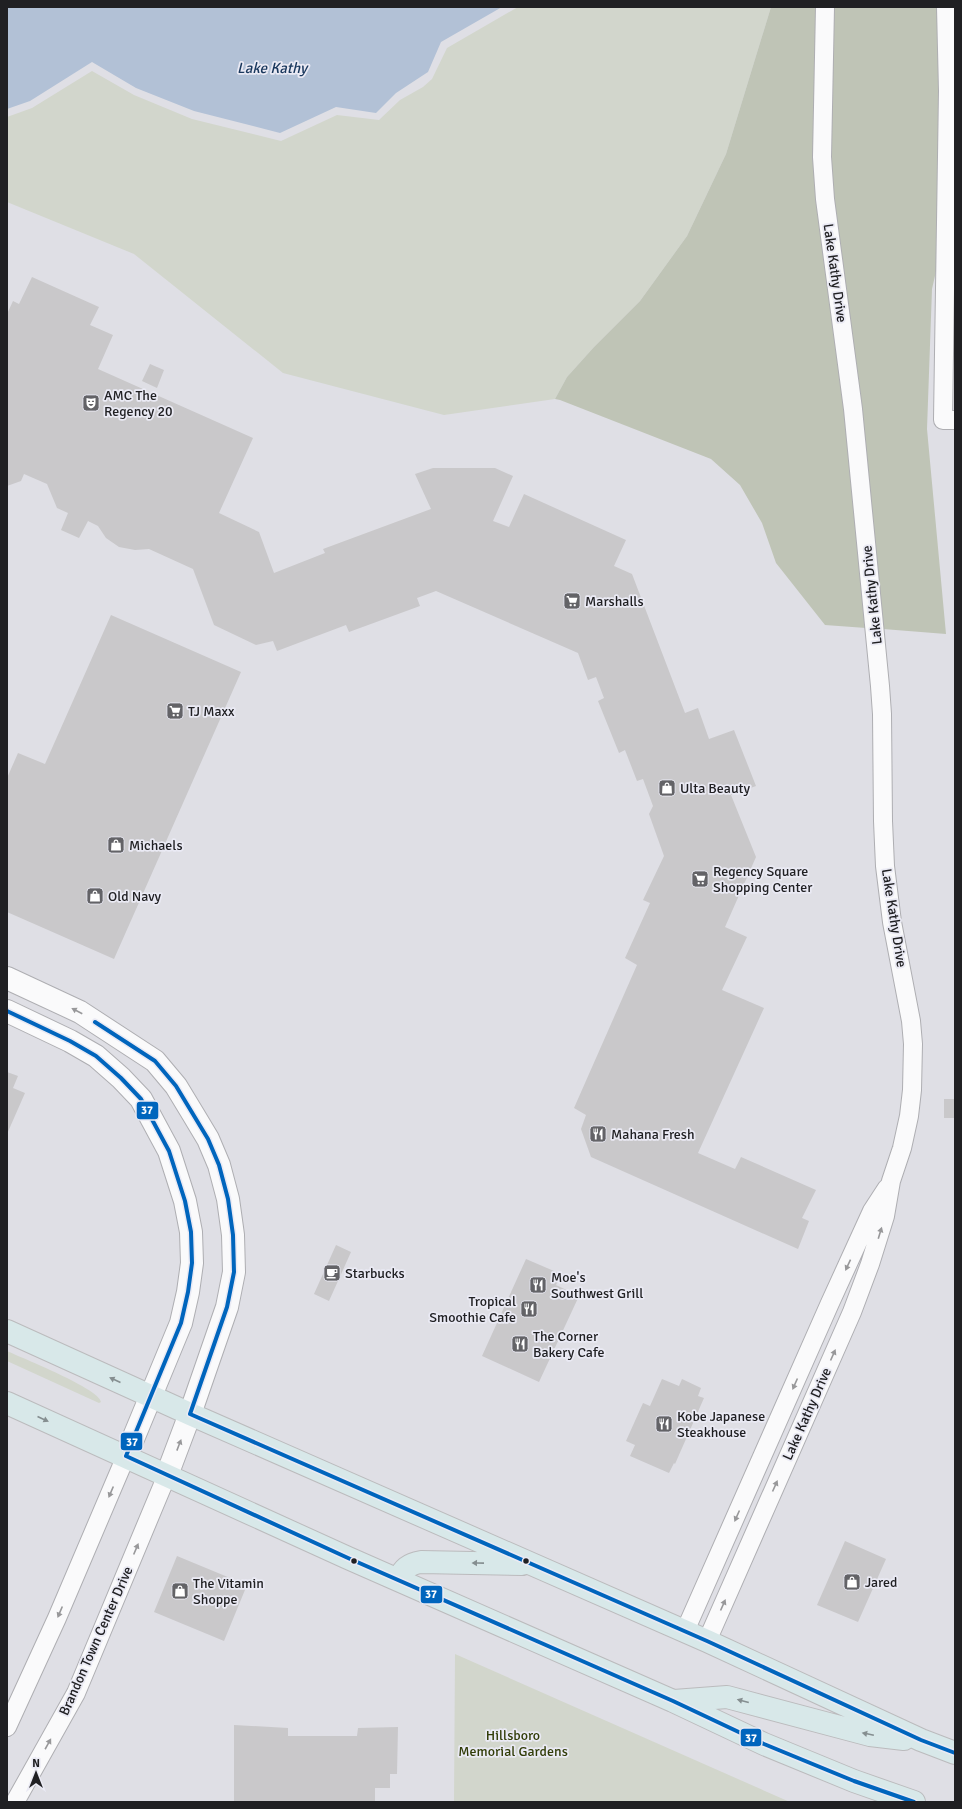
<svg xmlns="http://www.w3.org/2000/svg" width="962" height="1809" viewBox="0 0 962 1809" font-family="Signika,sans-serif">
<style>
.green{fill:#d2d6cc}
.forest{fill:#bfc4b6}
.water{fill:#b2c1d6}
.building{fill:#c9c8ca}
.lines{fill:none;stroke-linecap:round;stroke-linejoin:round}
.minor-casing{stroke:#aeaeb2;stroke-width:20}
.tertiary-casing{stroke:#aeaeb2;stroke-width:24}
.trunk-casing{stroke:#bbbbbd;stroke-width:24}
.minor{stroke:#fafafb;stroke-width:18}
.tertiary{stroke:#fafafb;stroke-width:22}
.trunk{stroke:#d8e8e9;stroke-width:22}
.bus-1-casing{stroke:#eaeaf4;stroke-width:7}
.bus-1{stroke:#0065bd;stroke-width:4}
.oneway{fill:#98989a}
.oneway2{fill:#858e90}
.bus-dot{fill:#202023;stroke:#eaeaf4;stroke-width:1.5}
.labels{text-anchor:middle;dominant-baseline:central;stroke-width:3.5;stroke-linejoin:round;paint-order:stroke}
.street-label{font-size:14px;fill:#202023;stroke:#eaeaf4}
.poi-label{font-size:14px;fill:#202023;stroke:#eaeaf4;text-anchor:start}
.park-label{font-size:14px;fill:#313c07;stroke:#eaeaf4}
.water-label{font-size:15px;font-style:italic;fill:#19375c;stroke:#eaeaf4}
.line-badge{stroke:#eaeaf4;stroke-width:1.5}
.badge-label{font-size:11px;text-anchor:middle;font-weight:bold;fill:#fff}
</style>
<rect width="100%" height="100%" fill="#dfdfe5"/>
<!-- green -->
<path class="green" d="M518,7H771L726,154L687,236L640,301L594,347L567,377L555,399L444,415L283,373L134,254L7,202V117L32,108L92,71L134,95L192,119L281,141L337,115L379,120L400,100L423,87L432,79L447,48Z
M7,1351C22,1358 100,1389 101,1402L99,1403L7,1361Z
M455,1654L790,1802H454Z"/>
<!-- forest -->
<path class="forest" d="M771,7H817L845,410L866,628L825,625L776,563L762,523L740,485L711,459L560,400L555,399L567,377L594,347L640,301L687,236L726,154Z
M833,7H938L939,91L937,267L932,289L927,429L946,634L883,629L860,398L834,198L831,157Z"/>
<!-- water -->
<path class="water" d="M7,7H502L441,42L428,72L396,93L376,113L336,107L280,133L194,111L136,88L92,62L30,101L7,109Z"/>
<!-- building -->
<path class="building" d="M32,277L99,307L90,325L113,335L98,369L253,438L219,513L259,532L274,573L325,553L323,549L431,509L415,474L433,468H495L513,476L493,521L509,527L524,494L626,540L614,566L632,574L685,713L698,708L709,739L734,730L756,786L731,795L756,857L725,927L747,937L722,990L764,1008L698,1153L735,1169L741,1157L816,1190L802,1218L809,1221L798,1249L591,1157L581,1129L586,1115L574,1108L637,965L625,958L650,903L643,900L664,856L649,814L653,806L643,779L637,781L625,750L619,753L598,701L604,698L596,677L588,680L578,653L436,591L417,598L420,606L349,632L346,625L277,651L273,641L256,645L214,625L193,569L149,549L135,550L119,547L106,538L98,526L88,521L79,538L61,530L68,513L57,508L47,484L24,474L21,481L7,486V314L13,301L19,304Z
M150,364L164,370L157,388L142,381Z
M111,615L241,672L114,959L7,912V778L18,753L45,764Z
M7,1072L18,1076L13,1088L25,1093L7,1134Z
M944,1099H955V1118H944Z
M336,1245L351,1252L329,1301L314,1294Z
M526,1259L561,1274L556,1285L579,1296L539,1382L482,1356Z
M662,1379L679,1386L682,1379L701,1388L698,1396L704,1398L675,1464L674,1463L669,1473L630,1456L635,1445L626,1441L643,1403L650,1406Z
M845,1541L886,1559L858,1622L817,1605Z
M177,1556L247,1585L224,1641L154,1612Z
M234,1725L288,1728V1736H357L358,1728L398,1727L397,1774H390V1788H375V1802H234Z"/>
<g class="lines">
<!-- minor casing -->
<g class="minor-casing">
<path id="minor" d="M946,7L948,91L943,420H955
M685,1631L830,1303L872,1211L887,1188
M707,1641L852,1312L870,1264L885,1216L891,1181L902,1148L909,1116L912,1090L913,1044L911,1021L892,922L885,866L883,821L882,714L880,686L853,409L825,199L822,157L825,7
M7,1727L57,1618L126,1456
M15,1802L76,1693L167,1475"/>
</g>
<!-- tertiary casing -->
<g class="tertiary-casing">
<path id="tertiary" d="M7,978L80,1012L155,1061L176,1086L193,1114L208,1139L219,1165L228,1199L233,1235L234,1272L227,1307L190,1414L167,1475
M7,1011L70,1041L96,1056L121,1078L141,1099L169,1151L185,1201L191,1232L192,1263L188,1292L181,1323L126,1456"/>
</g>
<!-- trunk casing -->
<g class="trunk-casing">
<path id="trunk" d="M7,1331L190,1414L707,1641L921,1740L955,1753
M7,1403L348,1558L673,1701L764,1744L854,1781L914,1802
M398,1579C404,1569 408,1564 421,1562L522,1564
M674,1701L727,1697L870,1735L904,1739"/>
</g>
<!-- minor -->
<use href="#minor" class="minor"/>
<!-- tertiary -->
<use href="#tertiary" class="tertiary"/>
<!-- trunk -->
<use href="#trunk" class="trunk"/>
<!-- bus-1 casing -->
<g class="bus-1-casing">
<path id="bus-1" d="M7,1011L70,1041L96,1056L121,1078L141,1099L169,1151L185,1201L191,1232L192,1263L188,1292L181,1323L126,1456L348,1558L673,1701L764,1744L854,1781L914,1802
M95,1022L155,1061L176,1086L208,1139L219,1165L228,1199L233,1235L234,1272L227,1307L190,1414L707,1641L921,1740L955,1753"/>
</g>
<!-- bus-1 -->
<use href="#bus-1" class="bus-1"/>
</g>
<!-- one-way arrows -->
<defs><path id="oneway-solid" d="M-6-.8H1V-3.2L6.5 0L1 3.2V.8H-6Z"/></defs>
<g class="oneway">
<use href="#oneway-solid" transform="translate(77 1011) rotate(-152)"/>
<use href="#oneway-solid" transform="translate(880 1233) rotate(-73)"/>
<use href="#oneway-solid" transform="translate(848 1265) rotate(115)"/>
<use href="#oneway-solid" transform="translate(833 1355) rotate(-66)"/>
<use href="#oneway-solid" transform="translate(795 1384) rotate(114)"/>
<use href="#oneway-solid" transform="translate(179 1445) rotate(-69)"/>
<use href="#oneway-solid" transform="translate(775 1486) rotate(-66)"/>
<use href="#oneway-solid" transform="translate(111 1492) rotate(113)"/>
<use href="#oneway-solid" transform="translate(737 1516) rotate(114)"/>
<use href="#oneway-solid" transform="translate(136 1549) rotate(-67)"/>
<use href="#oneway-solid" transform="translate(723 1605) rotate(-66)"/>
<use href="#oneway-solid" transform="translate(60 1612) rotate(113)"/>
<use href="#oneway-solid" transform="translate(48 1744) rotate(-61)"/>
</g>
<g class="oneway2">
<use href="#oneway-solid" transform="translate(115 1380) rotate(-156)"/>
<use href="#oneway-solid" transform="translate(43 1419) rotate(24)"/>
<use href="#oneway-solid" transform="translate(478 1563) rotate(-179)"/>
<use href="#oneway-solid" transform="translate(743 1701) rotate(-165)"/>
<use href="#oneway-solid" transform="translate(868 1734) rotate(-168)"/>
</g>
<!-- icons -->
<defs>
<g id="theatre-square" transform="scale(0.9)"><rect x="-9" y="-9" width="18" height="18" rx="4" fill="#636367" stroke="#eaeaf4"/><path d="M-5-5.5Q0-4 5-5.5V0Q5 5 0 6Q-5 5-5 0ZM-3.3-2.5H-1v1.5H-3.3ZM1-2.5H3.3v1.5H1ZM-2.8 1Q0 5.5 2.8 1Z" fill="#fff"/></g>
<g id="supermarket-square" transform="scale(0.9)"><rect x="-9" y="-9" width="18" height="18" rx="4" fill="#636367" stroke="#eaeaf4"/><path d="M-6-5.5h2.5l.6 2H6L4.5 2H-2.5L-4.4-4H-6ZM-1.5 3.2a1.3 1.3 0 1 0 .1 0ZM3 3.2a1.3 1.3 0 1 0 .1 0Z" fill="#fff"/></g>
<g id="shop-square" transform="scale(0.9)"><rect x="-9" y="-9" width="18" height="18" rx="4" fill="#636367" stroke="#eaeaf4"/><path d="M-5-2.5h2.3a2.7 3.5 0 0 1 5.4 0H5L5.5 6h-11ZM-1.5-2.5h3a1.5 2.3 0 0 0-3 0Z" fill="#fff"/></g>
<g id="restaurant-square" transform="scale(0.9)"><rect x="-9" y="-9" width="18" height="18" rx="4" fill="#636367" stroke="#eaeaf4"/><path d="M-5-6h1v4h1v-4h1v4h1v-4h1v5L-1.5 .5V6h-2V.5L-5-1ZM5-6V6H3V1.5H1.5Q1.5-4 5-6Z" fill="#fff"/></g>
<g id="cafe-square" transform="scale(0.9)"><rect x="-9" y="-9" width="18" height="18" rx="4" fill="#636367" stroke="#eaeaf4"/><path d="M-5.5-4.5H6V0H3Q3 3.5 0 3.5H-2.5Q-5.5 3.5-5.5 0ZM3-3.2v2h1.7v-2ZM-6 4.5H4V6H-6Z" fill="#fff"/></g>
</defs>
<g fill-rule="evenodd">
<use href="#theatre-square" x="91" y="403"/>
<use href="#supermarket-square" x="572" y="601"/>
<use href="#supermarket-square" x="175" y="711"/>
<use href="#shop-square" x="667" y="788"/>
<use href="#shop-square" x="116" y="845"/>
<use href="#supermarket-square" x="700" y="879"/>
<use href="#shop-square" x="95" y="896"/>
<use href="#restaurant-square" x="598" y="1134"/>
<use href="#cafe-square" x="332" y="1273"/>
<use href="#restaurant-square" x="538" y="1285"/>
<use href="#restaurant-square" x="529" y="1309"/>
<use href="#restaurant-square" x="520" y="1344"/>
<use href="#restaurant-square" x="664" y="1424"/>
<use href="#shop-square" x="852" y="1582"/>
<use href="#shop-square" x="180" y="1591"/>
</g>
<!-- markers -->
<g class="bus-dot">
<circle cx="354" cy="1561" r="3.5"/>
<circle cx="526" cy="1561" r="3.5"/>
</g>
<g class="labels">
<!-- street labels -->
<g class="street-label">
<text transform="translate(835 273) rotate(82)">Lake Kathy Drive</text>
<text transform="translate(872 595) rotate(-96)">Lake Kathy Drive</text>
<text transform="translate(894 918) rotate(81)">Lake Kathy Drive</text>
<text transform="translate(807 1414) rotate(-66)">Lake Kathy Drive</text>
<text transform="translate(96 1641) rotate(-66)">Brandon Town Center Drive</text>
</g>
<!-- poi labels -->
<g class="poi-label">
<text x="104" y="395">AMC The<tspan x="104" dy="16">Regency 20</tspan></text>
<text x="585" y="601">Marshalls</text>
<text x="188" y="711">TJ Maxx</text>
<text x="680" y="788">Ulta Beauty</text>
<text x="129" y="845">Michaels</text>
<text x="713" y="871">Regency Square<tspan x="713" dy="16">Shopping Center</tspan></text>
<text x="108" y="896">Old Navy</text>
<text x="611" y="1134">Mahana Fresh</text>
<text x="345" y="1273">Starbucks</text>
<text x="551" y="1277">Moe's<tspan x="551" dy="16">Southwest Grill</tspan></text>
<text x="516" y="1301" text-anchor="end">Tropical<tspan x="516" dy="16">Smoothie Cafe</tspan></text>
<text x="533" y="1336">The Corner<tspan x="533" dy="16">Bakery Cafe</tspan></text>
<text x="677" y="1416">Kobe Japanese<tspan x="677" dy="16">Steakhouse</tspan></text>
<text x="865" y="1582">Jared</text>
<text x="193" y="1583">The Vitamin<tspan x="193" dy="16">Shoppe</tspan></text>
</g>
<!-- park labels -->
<g class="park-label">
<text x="513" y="1735">Hillsboro<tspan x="513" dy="16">Memorial Gardens</tspan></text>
</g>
<!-- water labels -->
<g class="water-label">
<text x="272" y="68">Lake Kathy</text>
</g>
</g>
<g class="line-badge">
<rect x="136" y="1101" width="23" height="19" rx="4" fill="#0065bd"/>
<rect x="120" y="1432" width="23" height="19" rx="4" fill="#0065bd"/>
<rect x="420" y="1585" width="23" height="19" rx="4" fill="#0065bd"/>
<rect x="740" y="1728" width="22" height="19" rx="4" fill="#0065bd"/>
</g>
<g class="badge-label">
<text x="147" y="1114">37</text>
<text x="132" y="1446">37</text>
<text x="431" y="1598">37</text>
<text x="751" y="1742">37</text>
</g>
<!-- border -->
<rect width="962" height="1809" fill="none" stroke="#202023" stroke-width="16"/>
<!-- north arrow -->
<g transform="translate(36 1773)" stroke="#eaeaf4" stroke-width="3" paint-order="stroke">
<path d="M0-3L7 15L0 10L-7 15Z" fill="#202023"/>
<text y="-6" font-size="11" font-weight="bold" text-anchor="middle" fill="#202023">N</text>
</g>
</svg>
